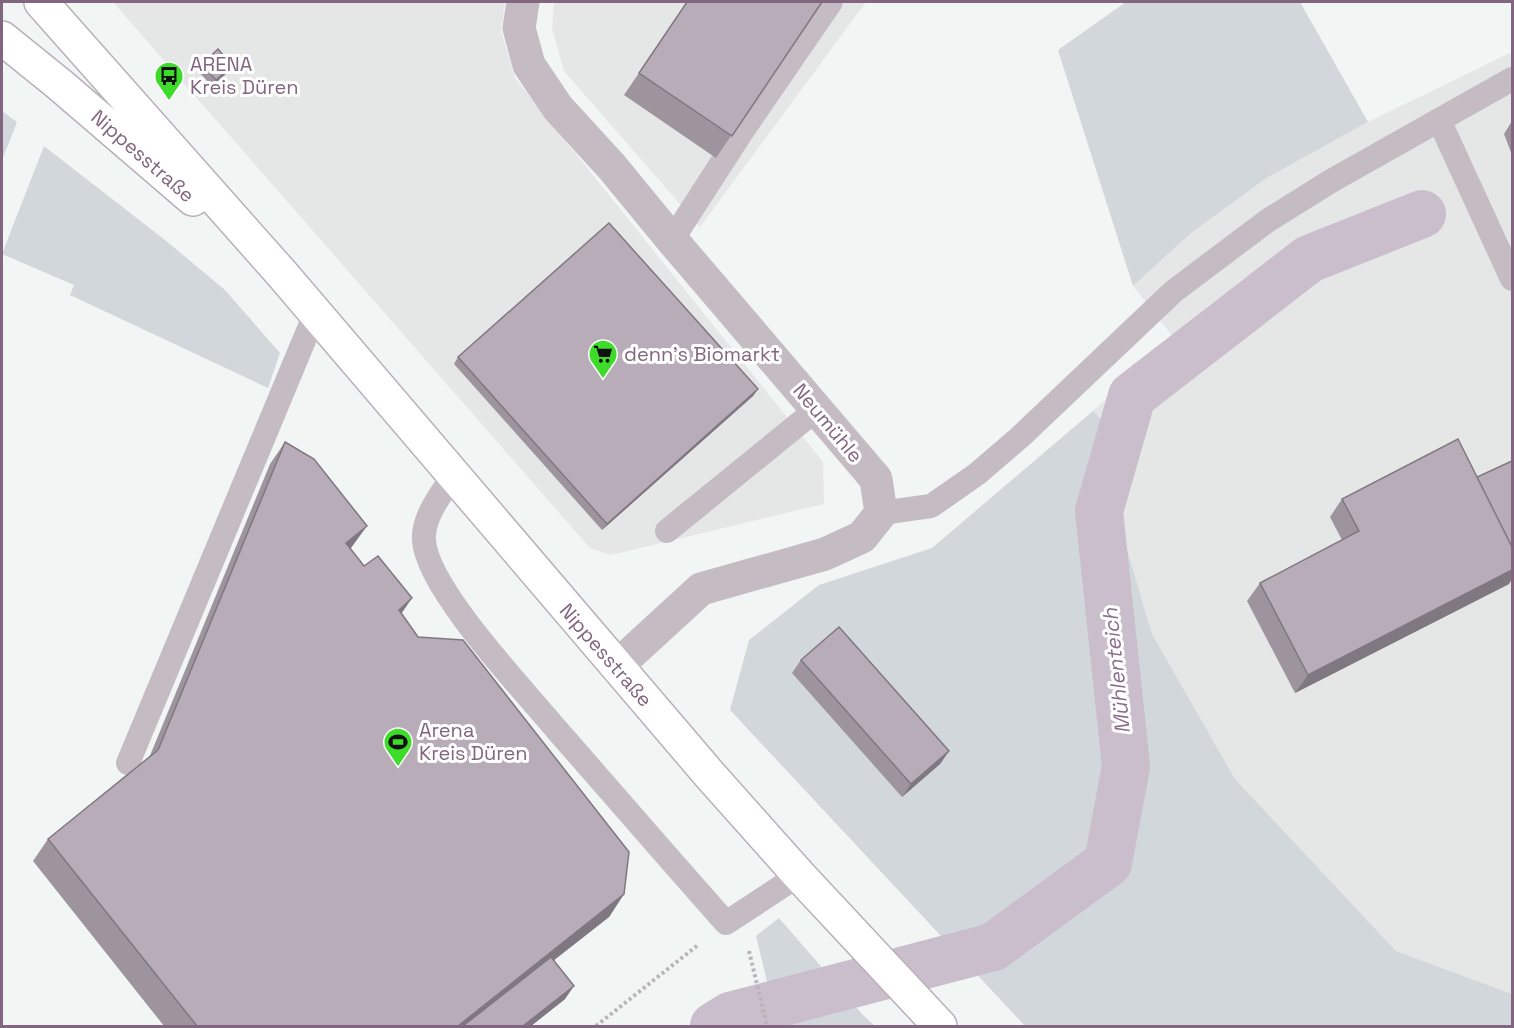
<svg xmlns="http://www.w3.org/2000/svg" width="1514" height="1028" viewBox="0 0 1514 1028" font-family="'Space Grotesk',sans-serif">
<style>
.built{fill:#e5e6e6}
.green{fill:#d1d7da}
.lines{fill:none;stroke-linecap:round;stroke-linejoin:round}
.canal{stroke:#cbbecc;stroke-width:48}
.secondary-casing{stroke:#bab0b9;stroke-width:36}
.path{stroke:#bab4ba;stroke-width:4;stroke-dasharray:3 3;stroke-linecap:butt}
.lane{stroke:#c4bbc3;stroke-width:24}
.street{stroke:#c4bbc3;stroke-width:33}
.secondary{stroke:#fff;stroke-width:33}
.wall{fill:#9d949d}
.shaded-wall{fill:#807880}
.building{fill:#b7acb7;stroke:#807880;stroke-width:1.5}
.labels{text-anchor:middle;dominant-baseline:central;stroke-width:6;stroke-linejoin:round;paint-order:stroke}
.poi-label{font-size:20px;fill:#82657f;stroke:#fff;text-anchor:start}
.street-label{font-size:20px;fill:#82657f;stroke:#fff}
.water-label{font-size:21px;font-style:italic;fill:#8a6b8c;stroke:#fff}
</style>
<rect width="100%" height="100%" fill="#f1f5f4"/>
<!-- built -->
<path class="built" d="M113,2H505L501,31L515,78L823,462L824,504L611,555L590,548Z
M554,2H866L700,227L564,71L552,28Z
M1512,52V994L1396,951L1235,779L1152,634L1111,495L1118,436L1093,411L1174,338L1133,286L1191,233L1268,177L1368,122Z"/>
<!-- green -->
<path class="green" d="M1126,2H1300L1368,122L1268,177L1191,233L1133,286L1058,50Z
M2,111L17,122L2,160Z
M44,146L165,240L225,290L280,353L268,388L70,295L74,285L2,254Z
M1093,411L1118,436L1111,495L1152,634L1235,779L1396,951L1512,994V1026H1025L730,710L749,640L819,585L932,548Z
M779,918L863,1015L875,1026H778L756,936Z"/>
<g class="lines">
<!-- canal -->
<path class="canal" d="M714,1026L730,1016L993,947L1108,863L1126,766L1099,511L1132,396L1309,259L1422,214"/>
<!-- secondary casing -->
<g class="secondary-casing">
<path id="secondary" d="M41,2L283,275L709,774L799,875L940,1026
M2,38L59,84L193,199"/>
</g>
<!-- path -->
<path class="path" d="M749,951L767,1026
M596,1026L698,945"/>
<!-- lane -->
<path class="lane" d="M1439,120L1512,279
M672,240L741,133L831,2
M453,476C441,494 422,518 424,541C428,590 524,690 557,730C613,794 669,859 726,923L799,875
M881,513L931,506L977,474L1020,437L1174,291L1267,221L1331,181L1512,79
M667,531L817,409
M128,763L315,314"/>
<!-- street -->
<path class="street" d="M523,2L519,28L529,65L558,108L612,167L672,240L876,479L881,513L862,537L825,554L701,589L616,667"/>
<!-- secondary -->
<use href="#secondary" class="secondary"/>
</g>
<!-- wall -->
<path class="wall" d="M687,2H822L716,158L624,95Z
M202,64L228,72L212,86L197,70Z
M1512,121V155L1504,134Z
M458,357L758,389L753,396L602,530L454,364Z
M285,442L351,549L401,613L418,637L624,894L609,917L554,960L565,999L531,1026H164L33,861L48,839L149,758L270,464Z
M1342,499L1509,584L1295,693L1247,601L1260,583L1342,540L1330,517Z
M801,660L949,751L940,764L902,797L792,673Z"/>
<!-- shaded-wall -->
<path class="shaded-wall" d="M232,66L228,72L212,86L216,80Z
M758,389L753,396L602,530L607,524Z
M367,526L351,548L330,565L346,543Z
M1512,570V579L1509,584L1295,693L1308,675Z
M412,598L397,620L399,610Z
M949,751L940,764L902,797L911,784Z
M624,894L609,917L470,1026H458Z
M574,986L565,999L531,1026H523Z"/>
<!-- building -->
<path class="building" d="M687,2H822L732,136L639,73Z
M218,49L232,66L216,80L202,64Z
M609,223L758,389L607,524L458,357Z
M1458,439L1512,547V570L1308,675L1260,583L1359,531L1342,499Z
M285,442L314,459L367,526L346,543L364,566L378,556L412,598L399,610L418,637L463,640L629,852L624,894L458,1026H197L48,839L158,750Z
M1512,461V547L1477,477Z
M839,627L949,751L911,784L801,660Z
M551,957L574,986L523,1026H463Z"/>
<!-- icons -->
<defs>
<g id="bus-pin" transform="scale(1.5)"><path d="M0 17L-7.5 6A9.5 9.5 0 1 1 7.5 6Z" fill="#3edc2a" stroke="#fff"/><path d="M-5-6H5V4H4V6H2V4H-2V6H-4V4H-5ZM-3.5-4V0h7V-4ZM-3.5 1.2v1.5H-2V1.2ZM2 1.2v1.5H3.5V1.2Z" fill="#111"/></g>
<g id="supermarket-pin" transform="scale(1.5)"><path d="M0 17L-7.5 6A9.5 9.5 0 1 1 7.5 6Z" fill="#3edc2a" stroke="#fff"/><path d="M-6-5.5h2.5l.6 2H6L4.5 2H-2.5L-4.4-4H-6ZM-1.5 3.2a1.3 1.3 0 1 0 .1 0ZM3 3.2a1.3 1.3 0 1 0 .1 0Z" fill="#111"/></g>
<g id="stadium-pin" transform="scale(1.5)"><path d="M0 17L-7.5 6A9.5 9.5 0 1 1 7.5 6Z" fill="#3edc2a" stroke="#fff"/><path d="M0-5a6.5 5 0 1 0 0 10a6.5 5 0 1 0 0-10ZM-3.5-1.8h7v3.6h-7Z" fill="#111"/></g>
</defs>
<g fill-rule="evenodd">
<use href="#bus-pin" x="169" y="76"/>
<use href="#supermarket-pin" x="603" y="354"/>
<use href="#stadium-pin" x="398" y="742"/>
</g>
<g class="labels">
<!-- poi labels -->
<g class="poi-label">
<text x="190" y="64">ARENA<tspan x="190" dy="23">Kreis Düren</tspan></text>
<text x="624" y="354">denn's Biomarkt</text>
<text x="419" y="730">Arena<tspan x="419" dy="23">Kreis Düren</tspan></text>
</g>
<!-- street labels -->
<g class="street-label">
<text transform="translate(143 156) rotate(41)">Nippesstraße</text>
<text transform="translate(828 423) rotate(50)">Neumühle</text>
<text transform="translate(606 655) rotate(49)">Nippesstraße</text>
</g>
<!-- water labels -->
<g class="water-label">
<text transform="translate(1116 671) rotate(-96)">Mühlenteich</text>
</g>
</g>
<!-- border -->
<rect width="1514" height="1028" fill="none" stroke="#82657f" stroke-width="6"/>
</svg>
